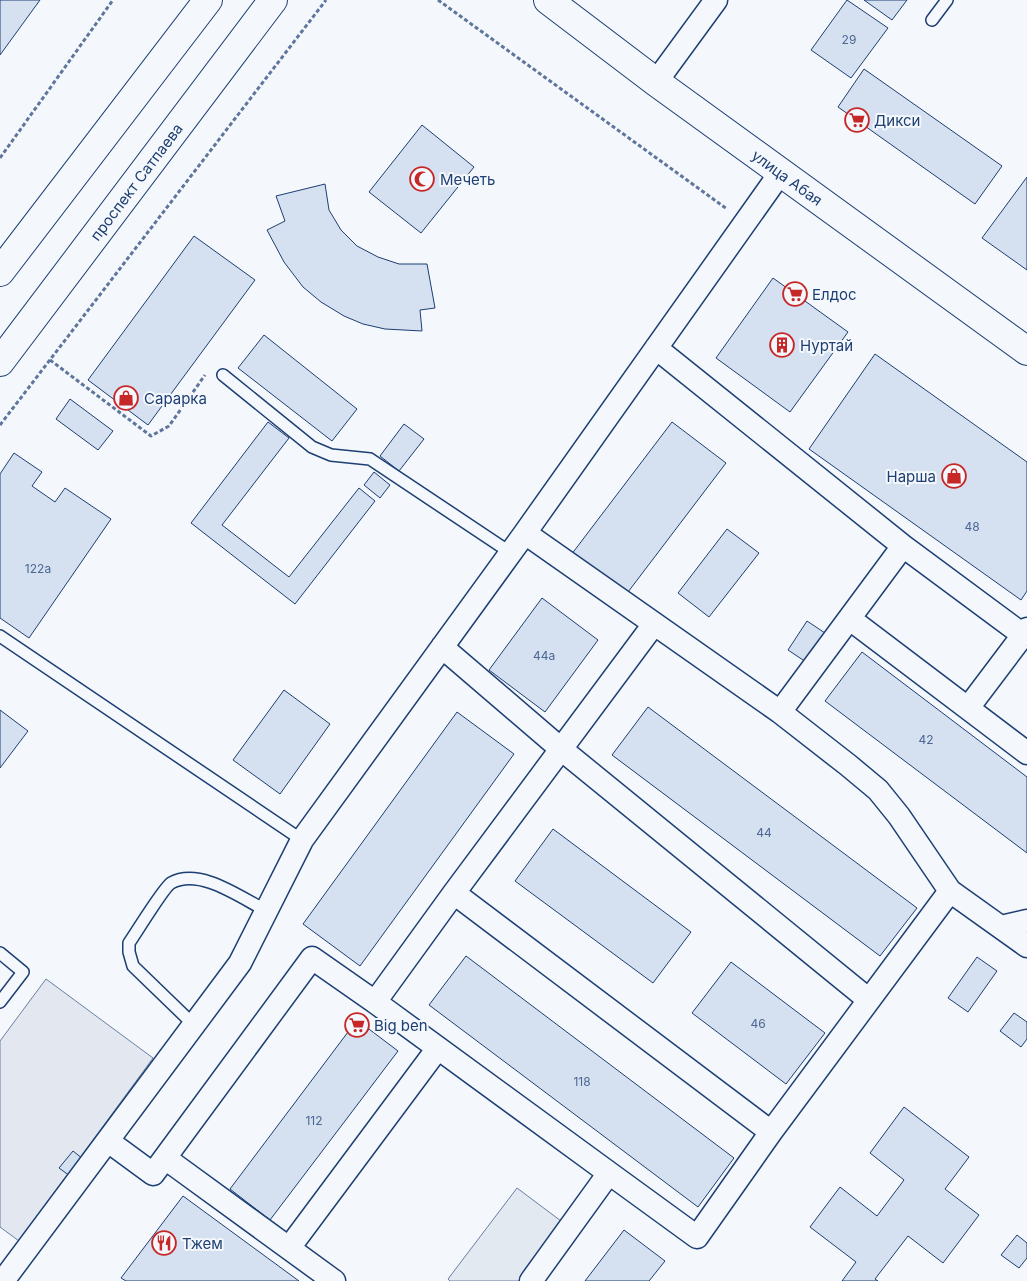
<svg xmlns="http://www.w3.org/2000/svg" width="1027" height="1281" viewBox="0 0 1027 1281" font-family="Inter,sans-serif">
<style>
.green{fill:#e3e9f0;stroke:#687fa3}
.parking{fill:#e3e8f0;stroke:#687fa3}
.building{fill:#d5e0f0;stroke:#1d3f73}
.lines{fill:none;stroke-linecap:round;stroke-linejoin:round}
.lane-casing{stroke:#1d3f73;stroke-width:14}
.street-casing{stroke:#1d3f73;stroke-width:25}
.secondary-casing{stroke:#1d3f73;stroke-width:30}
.path{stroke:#5e769c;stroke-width:3;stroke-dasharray:4 2.5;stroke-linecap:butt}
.lane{stroke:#f4f7fb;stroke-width:11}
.street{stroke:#f4f7fb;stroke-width:22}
.secondary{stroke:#f4f7fb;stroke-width:28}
.labels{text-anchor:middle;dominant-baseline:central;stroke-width:4;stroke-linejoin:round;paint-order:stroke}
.number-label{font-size:12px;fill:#4b6792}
.poi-label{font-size:15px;fill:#1d3f73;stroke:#f4f7fb;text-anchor:start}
.street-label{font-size:15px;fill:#1d3f73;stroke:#f4f7fb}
</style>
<rect width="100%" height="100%" fill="#f4f7fb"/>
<!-- green -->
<path class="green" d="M517,1188L565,1224L523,1281H450L448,1279Z"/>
<!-- parking -->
<path class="parking" d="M46,979L153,1058L19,1241L0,1227V1041Z"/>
<!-- building -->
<path class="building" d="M0,0H40L0,55Z
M847,0L888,28L851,78L811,50Z
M864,0H907L892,20Z
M864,69L1002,166L975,204L838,107Z
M422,125L474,167L421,233L369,192Z
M1027,177V270L982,238Z
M325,184L329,210L341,230L357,246L378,257L399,264H427L435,308L420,310L422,331L385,329L363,324L344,316L321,302L303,287L284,262L267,230L285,221L276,196Z
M194,236L255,280L148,425L88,380Z
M773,278L848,332L790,412L716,358Z
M264,335L357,409L332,441L238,368Z
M875,354L1027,462V591L1021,600L809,449Z
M70,399L113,431L98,450L56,419Z
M268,422L289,438L222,525L289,577L359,488L375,501L295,604L191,523Z
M672,422L726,463L625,596L571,555Z
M404,424L424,439L399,471L380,456Z
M14,453L42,472L32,486L55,502L65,488L111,519L29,638L0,618V474Z
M374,472L390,485L380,498L364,485Z
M727,529L759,553L709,617L678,593Z
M542,598L598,640L545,712L489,670Z
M807,621L828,635L809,664L788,650Z
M862,652L1027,777V853L825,701Z
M284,690L330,724L280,794L233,760Z
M648,707L917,908L880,956L612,755Z
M0,710L28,731L0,768Z
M457,712L514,754L360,966L303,924Z
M553,829L691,932L653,983L515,881Z
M466,956L734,1158L698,1207L429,1005Z
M977,957L997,971L968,1012L948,998Z
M731,962L825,1033L786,1084L692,1013Z
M1014,1013L1027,1022V1039L1021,1047L1000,1031Z
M357,1020L398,1051L270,1220L230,1189Z
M904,1107L969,1157L945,1189L979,1215L943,1263L908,1236L875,1279L878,1281H842L856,1262L810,1227L840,1187L877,1216L904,1180L870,1153Z
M73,1151L83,1159L70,1176L59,1168Z
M183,1196L299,1281H126L121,1278Z
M624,1230L665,1261L649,1281H585Z
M1017,1235L1027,1243V1258L1019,1268L1001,1255Z"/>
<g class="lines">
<!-- lane casing -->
<g class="lane-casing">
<path id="lane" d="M932,20L947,0
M223,375L312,447L331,455L370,459L511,553
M0,636L302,840
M0,953L23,972L0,1002
M194,1025L133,966L129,952V943C136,933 164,887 171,883C200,867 241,898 267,911"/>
</g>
<!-- street casing -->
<g class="street-casing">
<path id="street" d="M656,82L716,0
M656,348L903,546
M525,533L780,712L903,546L1023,635L1027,629
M850,619L1027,753
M442,647L561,749L869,1000
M968,708L1023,635
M780,712L848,765L878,790L899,816L950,891L1027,946
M454,893L771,1132
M1001,927L1027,921
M375,1002L609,1173L531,1281
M108,1141L153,1174L312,958L375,1002L454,893L654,624
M165,1158L334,1281
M609,1173L697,1237L771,1132L950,891
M289,1248L438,1048
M3,1281L240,963L302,840L525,533L781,172"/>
</g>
<!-- secondary casing -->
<g class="secondary-casing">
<g id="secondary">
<path id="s1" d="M548,0L656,82L1027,351"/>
<path d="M0,272L208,0"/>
<path id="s2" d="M0,362L273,0"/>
</g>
</g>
<!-- path -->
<path class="path" d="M438,0L727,209
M0,158L113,0
M50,360L151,436L169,426L205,375
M0,425L326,0"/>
<!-- lane -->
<use href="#lane" class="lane"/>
<!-- street -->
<use href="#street" class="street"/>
<!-- secondary -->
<use href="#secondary" class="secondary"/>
</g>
<!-- icons -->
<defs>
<g id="supermarket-ring" transform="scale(1.25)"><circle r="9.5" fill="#f4f7fb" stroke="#c62828" stroke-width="1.5"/><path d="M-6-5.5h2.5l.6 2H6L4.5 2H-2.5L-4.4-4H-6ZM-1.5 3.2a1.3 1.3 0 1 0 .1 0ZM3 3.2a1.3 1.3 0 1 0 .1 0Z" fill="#c62828"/></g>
<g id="mosque-ring" transform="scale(1.25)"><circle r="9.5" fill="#f4f7fb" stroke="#c62828" stroke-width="1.5"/><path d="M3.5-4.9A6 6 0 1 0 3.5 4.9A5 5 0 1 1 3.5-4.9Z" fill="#c62828"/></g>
<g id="building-ring" transform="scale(1.25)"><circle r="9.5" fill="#f4f7fb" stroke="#c62828" stroke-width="1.5"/><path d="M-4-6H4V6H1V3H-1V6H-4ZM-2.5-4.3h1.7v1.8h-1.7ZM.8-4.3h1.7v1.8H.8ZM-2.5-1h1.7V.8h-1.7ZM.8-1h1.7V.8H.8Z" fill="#c62828"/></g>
<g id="shop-ring" transform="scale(1.25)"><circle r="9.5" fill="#f4f7fb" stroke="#c62828" stroke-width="1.5"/><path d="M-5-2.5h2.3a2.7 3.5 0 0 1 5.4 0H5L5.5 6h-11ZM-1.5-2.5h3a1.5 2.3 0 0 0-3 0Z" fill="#c62828"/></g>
<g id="restaurant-ring" transform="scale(1.25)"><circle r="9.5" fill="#f4f7fb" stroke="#c62828" stroke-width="1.5"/><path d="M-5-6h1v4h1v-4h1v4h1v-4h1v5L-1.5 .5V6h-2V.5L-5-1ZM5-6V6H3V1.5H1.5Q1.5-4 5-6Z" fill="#c62828"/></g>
</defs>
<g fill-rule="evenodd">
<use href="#supermarket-ring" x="857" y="120"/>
<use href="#mosque-ring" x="422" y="179"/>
<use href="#supermarket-ring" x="795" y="294"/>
<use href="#building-ring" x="782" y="345"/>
<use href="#shop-ring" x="126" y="398"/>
<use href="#shop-ring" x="954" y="476"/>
<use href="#supermarket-ring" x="357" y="1025"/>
<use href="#restaurant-ring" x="164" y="1243"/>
</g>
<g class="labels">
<!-- number labels -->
<g class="number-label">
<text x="849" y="39">29</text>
<text x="972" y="526">48</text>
<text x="38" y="568">122а</text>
<text x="544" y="655">44а</text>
<text x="926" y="739">42</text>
<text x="764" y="832">44</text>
<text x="758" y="1023">46</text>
<text x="582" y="1081">118</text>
<text x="314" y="1120">112</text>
</g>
<!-- poi labels -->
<g class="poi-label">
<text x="874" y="120">Дикси</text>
<text x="440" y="179">Мечеть</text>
<text x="812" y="294">Елдос</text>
<text x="800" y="345">Нуртай</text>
<text x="144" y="398">Сарарка</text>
<text x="936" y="476" text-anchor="end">Нарша</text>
<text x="374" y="1025">Big ben</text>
<text x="182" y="1243">Тжем</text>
</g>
<!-- street labels -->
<g class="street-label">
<text stroke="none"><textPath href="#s1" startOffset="298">улица Абая</textPath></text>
<text stroke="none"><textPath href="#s2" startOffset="226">проспект Сатпаева</textPath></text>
</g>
</g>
</svg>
